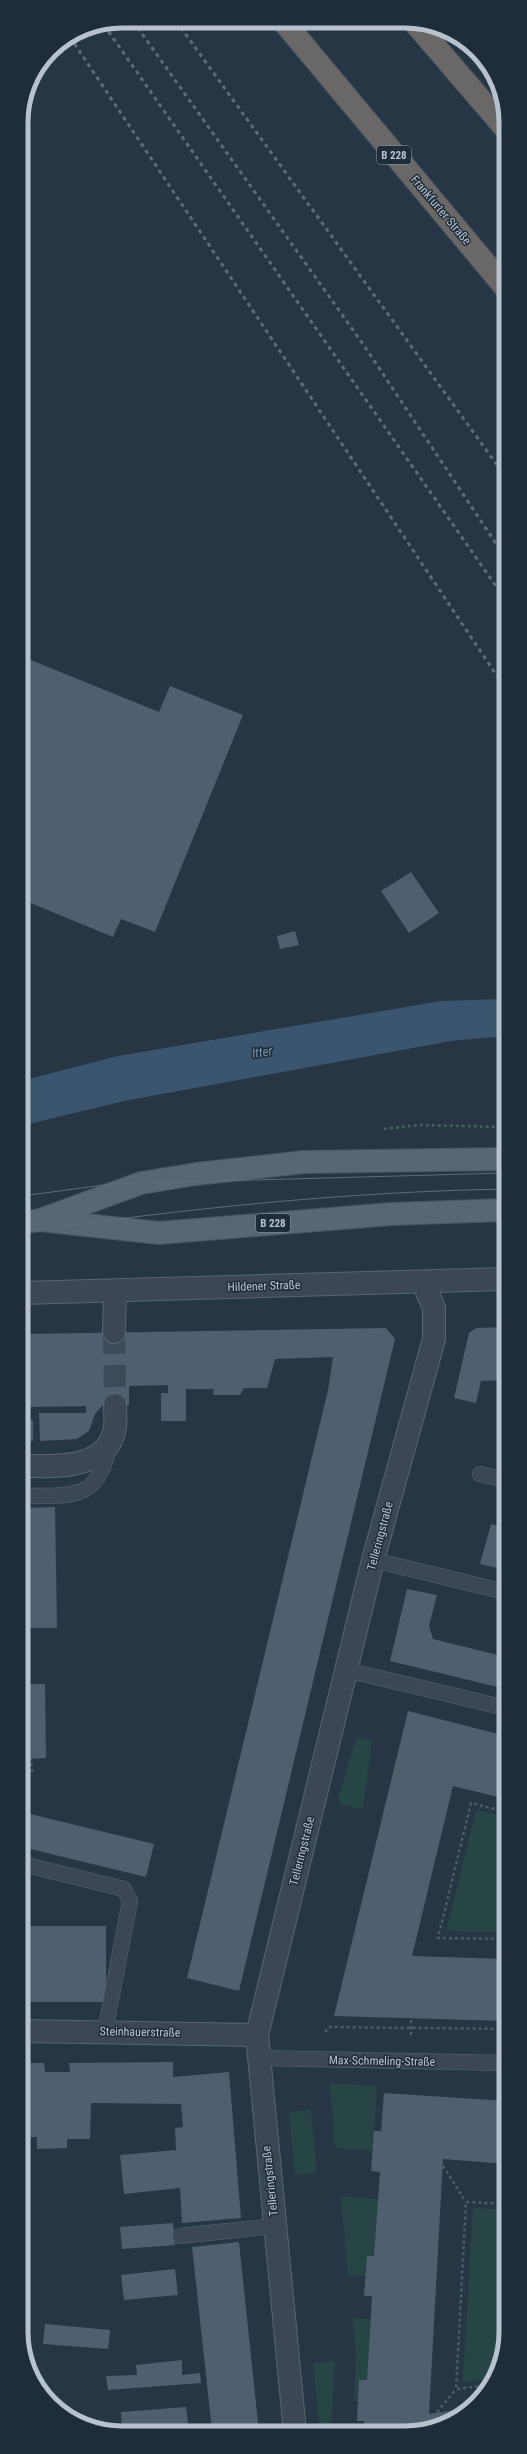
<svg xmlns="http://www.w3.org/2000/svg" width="527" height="2454" viewBox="0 0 527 2454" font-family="'Roboto Condensed',sans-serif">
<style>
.green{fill:#284546}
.water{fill:#3b556e}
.building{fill:#4f5f70}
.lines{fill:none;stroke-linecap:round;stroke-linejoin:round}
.minor-tunnel{stroke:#3c4b5a;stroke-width:22;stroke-dasharray:22 11;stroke-linecap:butt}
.service-casing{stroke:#596572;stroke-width:16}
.minor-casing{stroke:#596572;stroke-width:24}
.primary-casing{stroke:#475361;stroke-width:24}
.trunk-casing{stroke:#45525f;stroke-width:24}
.path{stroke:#466162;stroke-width:2.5;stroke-dasharray:3 3;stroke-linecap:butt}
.service{stroke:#3b4754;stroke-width:15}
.minor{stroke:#3b4754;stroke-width:22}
.primary{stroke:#596774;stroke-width:22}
.trunk{stroke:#6a6866;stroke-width:22}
.tram{stroke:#5c6c7b;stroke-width:1}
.rail{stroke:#5c6c7b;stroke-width:3;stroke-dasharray:4 4;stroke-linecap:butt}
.labels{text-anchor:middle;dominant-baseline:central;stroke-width:3;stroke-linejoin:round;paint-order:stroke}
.shield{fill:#1f2c3a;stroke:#8a95a2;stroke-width:1}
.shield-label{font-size:11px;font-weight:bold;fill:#b8c2ce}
.street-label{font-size:12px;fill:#b8c2ce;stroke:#1f2c3a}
.water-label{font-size:13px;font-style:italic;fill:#7796b2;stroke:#1f2c3a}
.rim{fill:none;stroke:#b8c2ce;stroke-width:5}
</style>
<rect width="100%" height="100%" fill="#263645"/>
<!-- green -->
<path class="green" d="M356,1738L372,1740L363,1810L340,1804L338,1799Z
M476,1810L506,1817V1933L446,1931Z
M330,2083L377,2086L373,2151L335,2148Z
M311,2110L317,2173L295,2175L289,2112Z
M341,2196L378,2199L374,2256H367L366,2277L348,2275Z
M473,2208L506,2210C506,2251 514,2346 494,2378L463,2382Z
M352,2318L371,2319L367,2380H359L358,2402H354L356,2352Z
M335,2361L331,2428L320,2429L313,2363Z"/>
<!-- water -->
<path class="water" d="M505,999V1036L451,1041L124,1101L21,1126V1081L118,1056L441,1001Z"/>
<!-- building -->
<path class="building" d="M21,656L159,712L170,686L243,715L155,932L121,919L113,937L21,899Z
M411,872L439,913L409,933L381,891Z
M295,931L299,945L280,949L277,936Z
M506,1327V1380L481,1381L476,1403L454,1398L469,1333L476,1328Z
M386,1328L395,1339L239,1991L187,1978L328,1390L333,1357L275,1359L267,1388H244L240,1395H213L214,1389H186V1421H161V1393H168V1385L129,1386V1405L102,1406L95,1414L89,1431L77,1439L40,1441L39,1413H86V1406L28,1407V1416L33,1421V1441H22V1334Z
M55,1507L57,1628H22V1508Z
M491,1524L506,1528V1570L480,1564Z
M407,1589L437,1595L429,1626L433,1639L506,1657V1689L390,1661Z
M22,1684H45L46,1758L22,1759Z
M408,1711L506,1736V1799L453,1786L412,1956L506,1959V2021L334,2016Z
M22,1812L154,1844L146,1877L22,1847Z
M22,1926H106V2002H22Z
M173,2062V2077L229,2072L241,2218L182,2223L180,2188L124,2194L120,2155L176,2150L175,2128L183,2127L181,2104L91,2103L90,2139H67V2148L37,2149V2137H22V2063H44L45,2072H70L69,2063Z
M384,2093L506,2101V2164L443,2159L429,2414L468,2408L450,2422L418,2432H364V2421H357L359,2380H367L369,2348L372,2296H364L367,2256H374L380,2172L371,2171L374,2131H381Z
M173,2223L175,2245L122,2249L120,2227Z
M239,2242L259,2432L204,2431L212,2430L192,2247Z
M175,2269L178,2295L124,2300L121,2275Z
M45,2324L110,2330L108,2349L43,2344Z
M182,2360V2375L200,2373L201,2383L108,2390L106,2376L137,2375L136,2365Z
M186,2407L189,2431H122L121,2412Z"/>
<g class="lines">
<!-- minor-tunnel -->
<path class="minor-tunnel" d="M114,1332L115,1405"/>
<!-- service casing -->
<g class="service-casing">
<path id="service" d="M480,1474L506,1480
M22,1496C72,1495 100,1502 110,1442
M373,1560L506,1592
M346,1670L506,1708
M22,1864L124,1889L130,1901L105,2031
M258,2058L506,2063
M180,2236L275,2226"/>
</g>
<!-- minor casing -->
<g class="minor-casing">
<path id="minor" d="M22,1293L505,1279
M114,1332L115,1291
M22,1466C53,1466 109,1471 115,1427C116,1420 115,1412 115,1405
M22,2031L257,2035
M295,2432L257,2035L373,1560L434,1339V1308L423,1282"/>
</g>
<!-- primary casing -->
<g class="primary-casing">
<path id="primary" d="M40,1220L159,1233L391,1214L505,1210
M22,1223L40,1220L141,1183L196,1174L304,1162L505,1159"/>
</g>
<!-- trunk casing -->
<g class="trunk-casing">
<path id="trunk" d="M284,22L505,287
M415,23L505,128"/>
</g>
<!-- path -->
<path class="path" d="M384,1129L420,1125L505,1127
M22,1774H32L31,1759
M506,1812L471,1803L438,1938L506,1939
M325,2032L329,2027L506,2029
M411,2035V2018
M443,2166L466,2202
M490,2385L456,2389L466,2202L506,2204
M437,2412L456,2389"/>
<!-- service -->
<use href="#service" class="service"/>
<!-- minor -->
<use href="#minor" class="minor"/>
<!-- primary -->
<use href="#primary" class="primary"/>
<!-- trunk -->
<use href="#trunk" class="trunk"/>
<!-- tram -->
<path class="tram" d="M22,1196L111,1184L505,1173
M22,1232C182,1209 343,1192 505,1189"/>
<!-- rail -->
<path class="rail" d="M133,21L363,344L505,557
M176,21L505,476
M104,25L505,599
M70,37L505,688"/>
</g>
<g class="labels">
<!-- shield labels -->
<g class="shield">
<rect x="377" y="146" width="34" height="18" rx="3"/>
<rect x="256" y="1214" width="34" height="18" rx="3"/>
</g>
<g class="shield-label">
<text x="394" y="155">B 228</text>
<text x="273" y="1223">B 228</text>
</g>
<!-- street labels -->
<g class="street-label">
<text transform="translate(441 210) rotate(50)">Frankfurter Straße</text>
<text transform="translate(264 1286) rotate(-2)">Hildener Straße</text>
<text transform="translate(380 1536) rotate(-75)">Telleringstraße</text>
<text transform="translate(302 1851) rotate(-76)">Telleringstraße</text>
<text transform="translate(140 2032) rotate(1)">Steinhauerstraße</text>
<text transform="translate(382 2061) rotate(1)">Max-Schmeling-Straße</text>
<text transform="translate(270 2181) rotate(-96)">Telleringstraße</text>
</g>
<!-- water labels -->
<g class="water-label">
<text transform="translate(262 1052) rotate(-9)">Itter</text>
</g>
</g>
<!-- crop -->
<path d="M0 0H527V2454H0ZM122 28H405A94 94 0 0 1 499 122V2332A94 94 0 0 1 405 2426H122A94 94 0 0 1 28 2332V122A94 94 0 0 1 122 28Z" fill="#1f2c3a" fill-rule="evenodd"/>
<path class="rim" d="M122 28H405A94 94 0 0 1 499 122V2332A94 94 0 0 1 405 2426H122A94 94 0 0 1 28 2332V122A94 94 0 0 1 122 28Z"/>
</svg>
